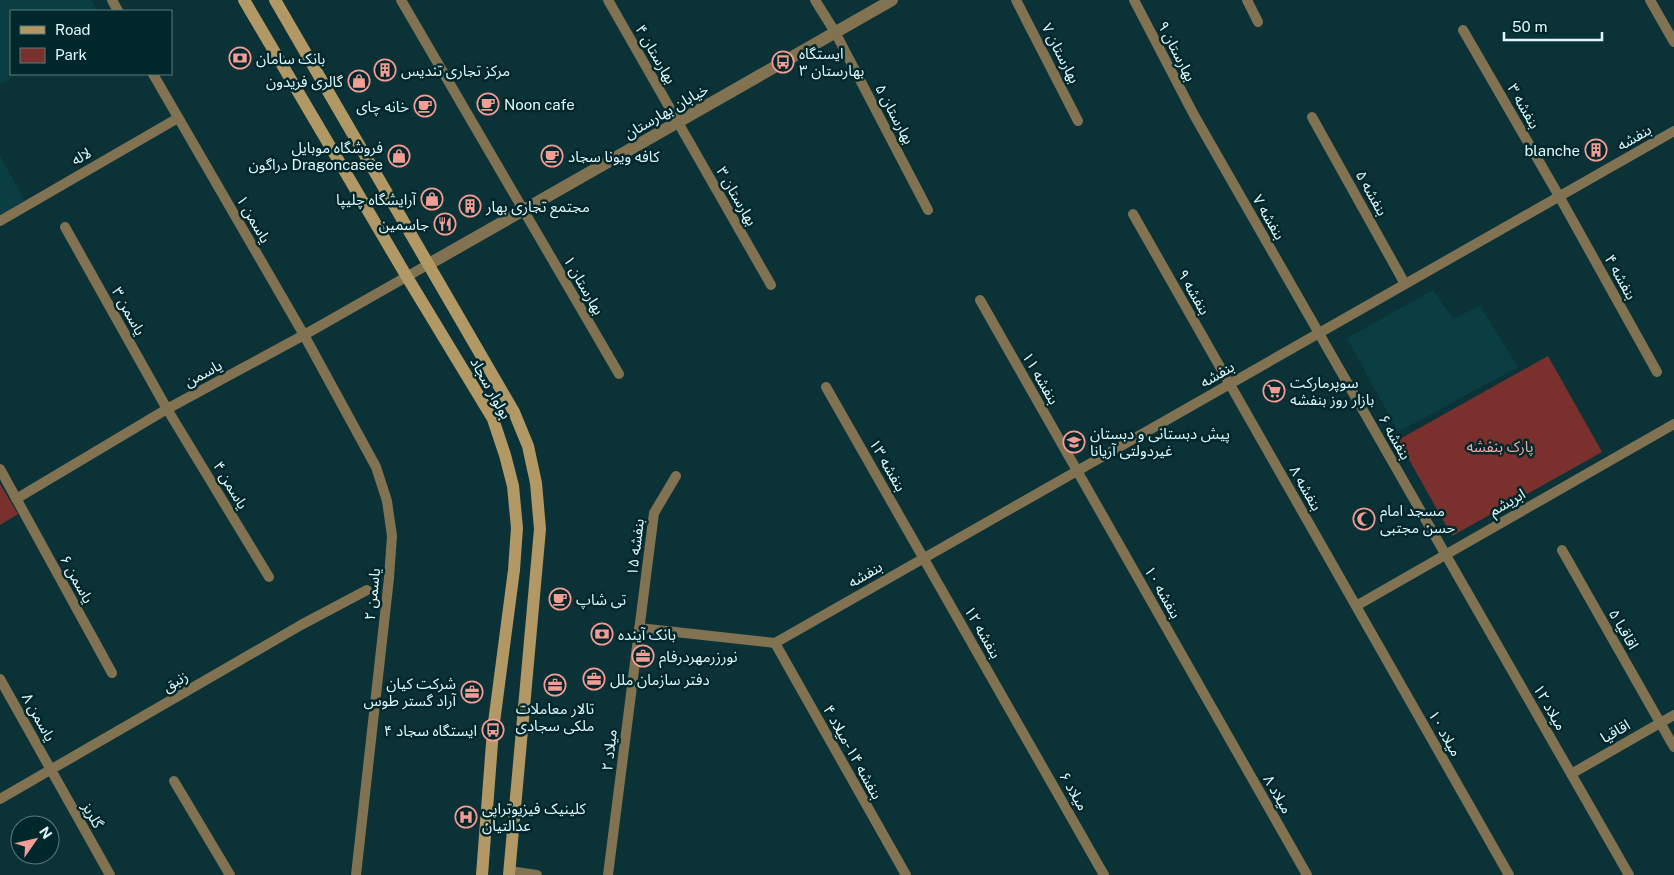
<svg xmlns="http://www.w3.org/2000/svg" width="1674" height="875" viewBox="0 0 1674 875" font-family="'Public Sans','Noto Sans Arabic',sans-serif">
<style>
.built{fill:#0b3e43}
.green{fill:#7a312d}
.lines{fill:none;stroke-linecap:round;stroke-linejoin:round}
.minor{stroke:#817251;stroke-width:10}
.tertiary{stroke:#817251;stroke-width:12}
.secondary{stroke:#b19864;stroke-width:12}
.labels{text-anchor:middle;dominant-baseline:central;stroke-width:5;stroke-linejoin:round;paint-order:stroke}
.street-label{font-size:15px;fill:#e0f9fc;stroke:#00282c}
.poi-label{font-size:15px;fill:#e0f9fc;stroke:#00282c;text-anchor:start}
.park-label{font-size:15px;fill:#f1aaa3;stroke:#00282c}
</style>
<rect width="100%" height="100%" fill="#0b3237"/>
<!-- built -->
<path class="built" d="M0,0H91L98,11H11V74H18L0,84Z
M0,156L25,200L0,215Z
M1433,290L1453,319L1480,306L1518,367L1398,432L1347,338Z"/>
<!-- green -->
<path class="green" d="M1548,356L1602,452L1452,536L1398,440Z
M0,484L18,514L0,525Z"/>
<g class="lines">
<!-- minor -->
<path class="minor" d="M112,0L118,11
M401,0L619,374
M608,0L771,285
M815,0L835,32L928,210
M1016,0L1078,121
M1134,0L1194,115L1629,875
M1247,0L1258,22
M1650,0L1674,42
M1463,30L1559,196L1657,372
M153,74L304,335L376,467L387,501L392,536L389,578L356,875
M1312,117L1405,284
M1133,214L1509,875
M0,221L178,118
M65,227L167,409L269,577
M980,300L1307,875
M826,387L1104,875
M0,469L112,673
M16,499L167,409L304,335L429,264
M1562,550L1674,747
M1356,606L1674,424
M639,628L775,643
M775,643L1674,131
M775,643L906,875
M0,679L110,875
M1571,774L1674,715
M174,781L230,875
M0,799L301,625L367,590
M509,871L537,875
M608,875L654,513L676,476"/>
<!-- tertiary -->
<path class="tertiary" d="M429,264L892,0"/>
<!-- secondary -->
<path class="secondary" d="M244,0L407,277L493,419L505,455L513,486L517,528L514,570L493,730L482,875
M275,0L514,412L528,446L536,483L540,529L509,875"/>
</g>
<!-- icons -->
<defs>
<g id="bank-ring" transform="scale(1.125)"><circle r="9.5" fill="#00282c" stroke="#f59c94" stroke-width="1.5"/><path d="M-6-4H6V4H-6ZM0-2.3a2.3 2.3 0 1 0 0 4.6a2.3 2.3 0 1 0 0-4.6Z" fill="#f59c94"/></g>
<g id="bus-ring" transform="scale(1.125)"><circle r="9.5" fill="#00282c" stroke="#f59c94" stroke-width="1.5"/><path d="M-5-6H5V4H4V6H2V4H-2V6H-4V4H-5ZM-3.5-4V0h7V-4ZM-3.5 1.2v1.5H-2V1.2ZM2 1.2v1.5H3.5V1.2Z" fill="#f59c94"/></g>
<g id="building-ring" transform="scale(1.125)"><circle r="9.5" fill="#00282c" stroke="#f59c94" stroke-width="1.5"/><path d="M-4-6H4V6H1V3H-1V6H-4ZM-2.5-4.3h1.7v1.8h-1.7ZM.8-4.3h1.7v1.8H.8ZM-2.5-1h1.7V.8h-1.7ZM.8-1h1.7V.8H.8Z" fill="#f59c94"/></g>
<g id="shop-ring" transform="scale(1.125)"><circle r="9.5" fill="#00282c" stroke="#f59c94" stroke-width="1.5"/><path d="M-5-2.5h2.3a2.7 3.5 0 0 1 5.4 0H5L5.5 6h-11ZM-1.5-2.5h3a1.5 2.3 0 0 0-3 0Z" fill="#f59c94"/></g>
<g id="cafe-ring" transform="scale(1.125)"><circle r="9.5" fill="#00282c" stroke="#f59c94" stroke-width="1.5"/><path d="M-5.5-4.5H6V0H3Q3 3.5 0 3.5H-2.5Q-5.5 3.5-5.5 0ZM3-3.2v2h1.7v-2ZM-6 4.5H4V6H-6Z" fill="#f59c94"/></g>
<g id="restaurant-ring" transform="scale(1.125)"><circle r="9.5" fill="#00282c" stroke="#f59c94" stroke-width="1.5"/><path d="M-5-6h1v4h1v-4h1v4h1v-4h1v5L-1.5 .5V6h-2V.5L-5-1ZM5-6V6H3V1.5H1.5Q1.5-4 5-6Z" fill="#f59c94"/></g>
<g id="supermarket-ring" transform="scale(1.125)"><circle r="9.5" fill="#00282c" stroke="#f59c94" stroke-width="1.5"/><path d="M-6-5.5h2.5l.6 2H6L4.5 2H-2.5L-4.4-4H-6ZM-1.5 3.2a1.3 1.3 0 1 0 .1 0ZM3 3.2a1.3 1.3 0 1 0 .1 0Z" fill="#f59c94"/></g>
<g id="school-ring" transform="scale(1.125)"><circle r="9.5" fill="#00282c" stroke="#f59c94" stroke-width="1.5"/><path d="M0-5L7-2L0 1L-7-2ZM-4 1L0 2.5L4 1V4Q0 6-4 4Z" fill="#f59c94"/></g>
<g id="mosque-ring" transform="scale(1.125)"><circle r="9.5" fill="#00282c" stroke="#f59c94" stroke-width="1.5"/><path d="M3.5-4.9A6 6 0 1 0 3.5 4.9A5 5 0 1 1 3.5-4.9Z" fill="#f59c94"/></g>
<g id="office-ring" transform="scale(1.125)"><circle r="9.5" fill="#00282c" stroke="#f59c94" stroke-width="1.5"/><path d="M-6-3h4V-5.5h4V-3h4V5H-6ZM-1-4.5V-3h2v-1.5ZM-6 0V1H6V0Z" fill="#f59c94"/></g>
<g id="hospital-ring" transform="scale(1.125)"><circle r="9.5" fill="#00282c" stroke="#f59c94" stroke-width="1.5"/><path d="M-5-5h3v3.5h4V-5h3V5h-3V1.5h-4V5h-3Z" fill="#f59c94"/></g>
</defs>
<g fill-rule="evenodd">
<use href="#bank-ring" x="240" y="58"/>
<use href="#bus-ring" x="783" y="62"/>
<use href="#building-ring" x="385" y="70"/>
<use href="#shop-ring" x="359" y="81"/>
<use href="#cafe-ring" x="488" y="104"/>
<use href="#cafe-ring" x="425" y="106"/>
<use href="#building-ring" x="1596" y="150"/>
<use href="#shop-ring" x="399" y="156"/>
<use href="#cafe-ring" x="552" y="156"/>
<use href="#shop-ring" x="432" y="199"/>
<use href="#building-ring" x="470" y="206"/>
<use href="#restaurant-ring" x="445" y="224"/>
<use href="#supermarket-ring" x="1274" y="391"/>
<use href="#school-ring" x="1074" y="442"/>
<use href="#mosque-ring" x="1364" y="519"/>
<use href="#cafe-ring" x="560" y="599"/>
<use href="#bank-ring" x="602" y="634"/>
<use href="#office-ring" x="643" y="656"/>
<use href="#office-ring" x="594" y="679"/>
<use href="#office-ring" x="555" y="685"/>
<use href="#office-ring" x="472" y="692"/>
<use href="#bus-ring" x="493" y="730"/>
<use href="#hospital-ring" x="466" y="817"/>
</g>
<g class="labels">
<!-- street labels -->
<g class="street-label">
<text transform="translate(1177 51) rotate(63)">بهارستان ۹</text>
<text transform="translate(1061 53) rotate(63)">بهارستان ۷</text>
<text transform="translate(656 54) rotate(60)">بهارستان ۴</text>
<text transform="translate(1524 106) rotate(60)">بنفشه ۳</text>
<text transform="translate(666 111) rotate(-30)">خیابان بهارستان</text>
<text transform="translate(895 114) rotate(62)">بهارستان ۵</text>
<text transform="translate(1634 137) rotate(-30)">بنفشه</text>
<text transform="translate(81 156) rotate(-30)">لاله</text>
<text transform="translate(1372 193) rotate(61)">بنفشه ۵</text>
<text transform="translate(737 196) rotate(60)">بهارستان ۳</text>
<text transform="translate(1269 217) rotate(60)">بنفشه ۷</text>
<text transform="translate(254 219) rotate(60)">یاسمن ۱</text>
<text transform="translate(1621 277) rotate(61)">بنفشه ۴</text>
<text transform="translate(584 285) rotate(60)">بهارستان ۱</text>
<text transform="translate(1194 292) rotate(60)">بنفشه ۹</text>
<text transform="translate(129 311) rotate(61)">یاسمن ۳</text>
<text transform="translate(203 373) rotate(-28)">یاسمن</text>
<text transform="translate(1217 374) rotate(-30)">بنفشه</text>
<text transform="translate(1041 378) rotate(60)">بنفشه ۱۱</text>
<text transform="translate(491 388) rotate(61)">بولوار سجاد</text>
<text transform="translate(1395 437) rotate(60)">بنفشه ۶</text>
<text transform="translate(888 465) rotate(60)">بنفشه ۱۳</text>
<text transform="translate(231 485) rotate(59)">یاسمن ۴</text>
<text transform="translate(1306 488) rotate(60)">بنفشه ۸</text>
<text transform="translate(1507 502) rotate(-30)">ابریشم</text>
<text transform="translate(635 547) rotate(-83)">بنفشه ۱۵</text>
<text transform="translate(865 574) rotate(-30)">بنفشه</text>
<text transform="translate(77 579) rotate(61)">یاسمن ۶</text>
<text transform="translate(1163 592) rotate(60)">بنفشه ۱۰</text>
<text transform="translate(372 594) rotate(-84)">یاسمن ۲</text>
<text transform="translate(1624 629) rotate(60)">اقاقیا ۵</text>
<text transform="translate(983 632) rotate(60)">بنفشه ۱۲</text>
<text transform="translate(175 681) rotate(-30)">زنبق</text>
<text transform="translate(1550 707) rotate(60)">میلاد ۱۲</text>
<text transform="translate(39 717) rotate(61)">یاسمن ۸</text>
<text transform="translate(1615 731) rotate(-30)">اقاقیا</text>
<text transform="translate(1445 733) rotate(60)">میلاد ۱۰</text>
<text transform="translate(609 750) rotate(-83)">میلاد ۲</text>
<text transform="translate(853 752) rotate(61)">بنفشه ۱۴-میلاد ۴</text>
<text transform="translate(1074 791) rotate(60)">میلاد ۶</text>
<text transform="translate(1278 794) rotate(60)">میلاد ۸</text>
<text transform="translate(93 815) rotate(61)">گلریز</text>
</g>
<!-- poi labels -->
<g class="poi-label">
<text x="799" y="53">ایستگاه<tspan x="799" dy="17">بهارستان ۳</tspan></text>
<text x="256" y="58">بانک سامان</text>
<text x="401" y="70">مرکز تجاری تندیس</text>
<text x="343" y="81" text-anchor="end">گالری فریدون</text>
<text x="504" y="104">Noon cafe</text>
<text x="409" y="106" text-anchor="end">خانه چای</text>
<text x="383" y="147" text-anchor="end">فروشگاه موبايل<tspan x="383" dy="17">دراگون Dragoncasee</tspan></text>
<text x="1580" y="150" text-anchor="end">blanche</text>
<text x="568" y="156">کافه ویونا سجاد</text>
<text x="416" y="199" text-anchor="end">آرایشگاه چلیپا</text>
<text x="486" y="206">مجتمع تجاری بهار</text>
<text x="429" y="224" text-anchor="end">جاسمین</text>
<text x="1290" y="382">سوپرمارکت<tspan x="1290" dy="17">بازار روز بنفشه</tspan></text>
<text x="1090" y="433">پیش دبستانی و دبستان<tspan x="1090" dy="17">غیردولتی آریانا</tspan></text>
<text x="1380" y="510">مسجد امام<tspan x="1380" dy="17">حسن مجتبی</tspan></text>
<text x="576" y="599">تی شاپ</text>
<text x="618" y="634">بانک آینده</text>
<text x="659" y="656">نورزرمهردرفام</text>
<text x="610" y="679">دفتر سازمان ملل</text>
<text x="456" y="683" text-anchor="end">شرکت کیان<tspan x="456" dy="17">آراد گستر طوس</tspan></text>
<text x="555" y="708" text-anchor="middle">تالار معاملات<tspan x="555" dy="17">ملکی سجادی</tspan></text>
<text x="477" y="730" text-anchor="end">ایستگاه سجاد ۴</text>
<text x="482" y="808">کلینیک فیزیوتراپی<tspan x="482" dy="17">عدالتیان</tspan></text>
</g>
<!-- park labels -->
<g class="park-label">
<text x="1500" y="446">پارک بنفشه</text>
</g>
</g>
<!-- legend -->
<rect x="10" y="10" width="162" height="65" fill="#00282c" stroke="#5a7c7f"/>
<rect x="20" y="26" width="25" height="8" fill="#b19864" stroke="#5a7c7f"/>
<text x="55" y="35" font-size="15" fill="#e0f9fc">Road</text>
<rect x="20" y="48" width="25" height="15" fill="#7a312d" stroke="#5a7c7f"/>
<text x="55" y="60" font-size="15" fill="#e0f9fc">Park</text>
<!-- north arrow -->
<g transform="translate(35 840) rotate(56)"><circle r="24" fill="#00282c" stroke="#5a7c7f"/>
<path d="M0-4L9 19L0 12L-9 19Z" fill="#f59c94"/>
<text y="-8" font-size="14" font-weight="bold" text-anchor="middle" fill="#e0f9fc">N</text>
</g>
<!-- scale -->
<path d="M1504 32v8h98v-8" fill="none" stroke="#e0f9fc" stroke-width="2.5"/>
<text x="1512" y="32" font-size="15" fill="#e0f9fc" stroke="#00282c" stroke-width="4" paint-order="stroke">50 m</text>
</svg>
